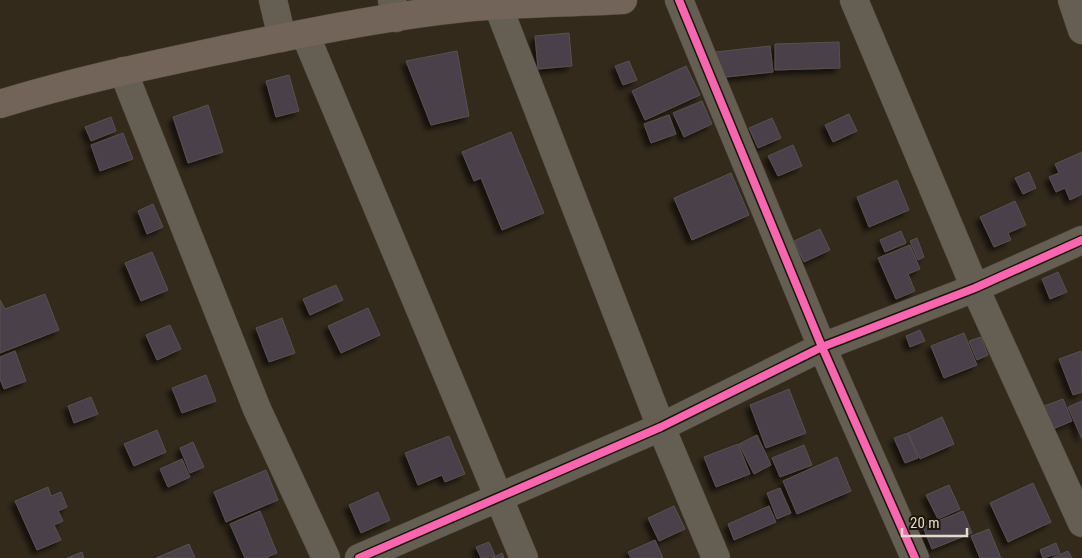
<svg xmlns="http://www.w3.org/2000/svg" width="1082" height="558" viewBox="0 0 1082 558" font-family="'Roboto Condensed',sans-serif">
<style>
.building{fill:#494149;stroke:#565150;filter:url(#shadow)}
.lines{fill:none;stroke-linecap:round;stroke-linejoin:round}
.minor-casing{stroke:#4e463b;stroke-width:29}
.major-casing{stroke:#4e463b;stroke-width:29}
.minor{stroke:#655e53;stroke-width:28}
.major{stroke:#726458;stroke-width:28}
.cycleway-casing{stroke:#1d150b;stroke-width:11}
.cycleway{stroke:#f766af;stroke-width:8}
</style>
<defs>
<filter id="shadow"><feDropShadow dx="-4.5" dy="4.5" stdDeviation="2.5" flood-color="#0009"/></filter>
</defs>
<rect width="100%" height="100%" fill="#332a1c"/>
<!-- building -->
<path class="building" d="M569,33L572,66L538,69L535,36Z
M839,42L840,68L775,70V44Z
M770,46L773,72L717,78L715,52Z
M457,51L469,116L431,125L406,61Z
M629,61L637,80L623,85L615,66Z
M686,66L700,95L645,120L632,91Z
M289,75L299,111L276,117L266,81Z
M702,101L712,124L684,137L673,113Z
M208,105L223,152L188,163L173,117Z
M849,114L857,131L833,142L825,125Z
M669,115L676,134L651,143L644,124Z
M111,117L116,131L91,141L85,127Z
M772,118L781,138L758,148L749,128Z
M511,132L544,213L502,230L481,178L474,181L462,152Z
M123,133L133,159L100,171L91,145Z
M793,145L802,166L778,176L768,156Z
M1082,152V194L1070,200L1065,188L1056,192L1049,177L1059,173L1055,164Z
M1029,172L1036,188L1023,194L1015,178Z
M731,173L749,215L692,240L674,198Z
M897,180L909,210L869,227L857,197Z
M1015,201L1026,225L1008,233L1011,240L994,247L980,217Z
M153,204L163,227L147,234L138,211Z
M820,229L830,250L804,262L794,241Z
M901,231L906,243L885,252L880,240Z
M917,238L924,257L918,260L910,241Z
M910,245L920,269L908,274L915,291L896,299L878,258Z
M152,252L168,290L141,301L125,263Z
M1058,272L1067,292L1050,299L1042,279Z
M336,285L343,300L310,315L303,299Z
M45,294L59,330L0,353V300L5,309Z
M368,308L380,335L341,353L328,326Z
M282,318L295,353L269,362L256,328Z
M170,325L181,349L157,360L146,335Z
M920,330L925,341L910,347L906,336Z
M964,333L977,365L944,378L931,346Z
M981,337L988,355L977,360L969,341Z
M15,351L26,381L4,389L0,379V357Z
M1081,351L1082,392L1073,395L1059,359Z
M206,375L216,401L182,413L172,388Z
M789,389L806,433L766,448L750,405Z
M91,397L98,414L74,423L68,406Z
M1063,399L1072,421L1053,429L1044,406Z
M1082,401V439L1068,407Z
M942,417L954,444L920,459L908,433Z
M157,430L166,452L134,466L124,444Z
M908,433L918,458L905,463L894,438Z
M757,435L771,465L754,474L739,444Z
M449,436L465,474L445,482L442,475L418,485L405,453Z
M193,442L204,467L190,473L180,448Z
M738,444L750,474L716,487L704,457Z
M804,445L812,465L780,477L772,458Z
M837,457L851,491L797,514L783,481Z
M182,459L190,477L168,487L160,469Z
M266,470L278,500L226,522L214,492Z
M1033,483L1051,522L1008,542L990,503Z
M949,485L960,509L938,519L926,495Z
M48,487L51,496L61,492L67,507L58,511L63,521L54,525L61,540L37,550L15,501Z
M780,488L791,513L777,519L767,493Z
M378,492L390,520L361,533L349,505Z
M674,506L685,529L659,541L648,518Z
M769,506L776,522L734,540L728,524Z
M260,511L277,553L265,558H245L230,524Z
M963,511L972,533L932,549L923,527Z
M989,529L1001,558H980L971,536Z
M655,540L663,558H631L628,552Z
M489,542L495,556L481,558L476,547Z
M1056,543L1060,553L1043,558L1040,550Z
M189,544L195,558H156Z
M1068,551L1072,558H1052Z
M82,552L84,558H67Z
M502,553L504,558H492L495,557Z"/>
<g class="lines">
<!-- minor casing -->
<g class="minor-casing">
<path id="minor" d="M273,0L282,38
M392,0L396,18
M679,0L822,347L915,558
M854,0L975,288L1082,523
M1072,0L1082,30
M498,6L661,427L716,558
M305,34L524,558
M123,71L257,409L326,558
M359,558L661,427L822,347L975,288L1082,240"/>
</g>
<!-- major casing -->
<g class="major-casing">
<path id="major" d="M0,104C78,80 156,64 236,47C311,32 387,16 464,8C516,3 570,3 623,0"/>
</g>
<!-- minor -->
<use href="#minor" class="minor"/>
<!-- major -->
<use href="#major" class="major"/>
<!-- cycleway casing -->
<g class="cycleway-casing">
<path id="cycleway" d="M679,0L822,347L915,558
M359,558L661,427L822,347L975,288L1082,240"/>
</g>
<!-- cycleway -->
<use href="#cycleway" class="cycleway"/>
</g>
<!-- scale -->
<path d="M902 528v8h65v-8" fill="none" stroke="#e4d9ca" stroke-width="2.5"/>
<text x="910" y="528" font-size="15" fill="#e4d9ca" stroke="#1d150b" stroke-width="4" paint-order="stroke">20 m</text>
</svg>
